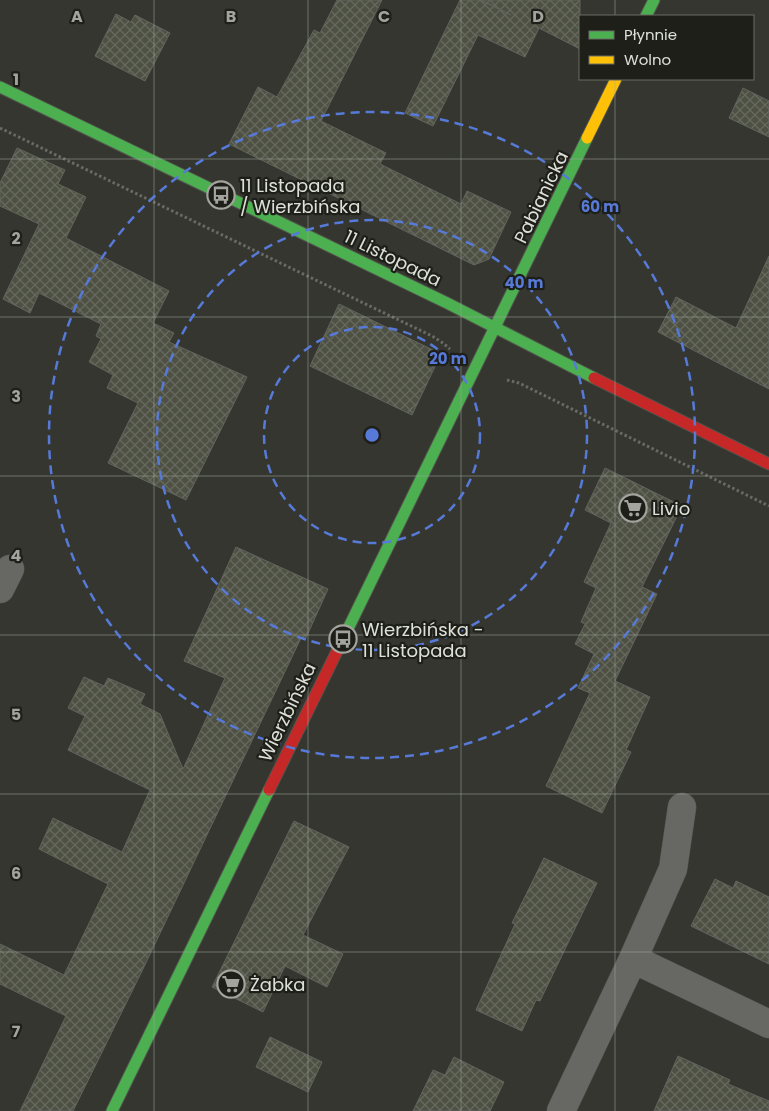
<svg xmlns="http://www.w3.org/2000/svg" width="769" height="1111" viewBox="0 0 769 1111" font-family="Poppins,sans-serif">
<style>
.building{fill:url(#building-cross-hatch);stroke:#62645e}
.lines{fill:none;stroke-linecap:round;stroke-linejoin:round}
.street-casing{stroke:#52544e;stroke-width:29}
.fast-casing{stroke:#52544e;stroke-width:13}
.slow-casing{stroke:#52544e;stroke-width:13}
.jam-casing{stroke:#52544e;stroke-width:13}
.path{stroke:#696a65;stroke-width:3;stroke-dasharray:2.5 2.5;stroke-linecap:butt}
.street{stroke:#676864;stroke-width:28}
.fast{stroke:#4caf50;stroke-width:11}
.slow{stroke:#ffc107;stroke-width:11}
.jam{stroke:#c62828;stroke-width:11}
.grid{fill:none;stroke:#a2a49d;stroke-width:1;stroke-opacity:0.55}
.ring{fill:none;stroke:#577ad8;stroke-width:2.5;stroke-dasharray:9 6}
.labels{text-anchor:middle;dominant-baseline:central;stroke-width:4.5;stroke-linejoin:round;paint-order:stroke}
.poi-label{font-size:18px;fill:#dde0d8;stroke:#1e1f19;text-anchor:start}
.street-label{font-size:18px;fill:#dde0d8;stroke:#1e1f19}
.grid-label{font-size:16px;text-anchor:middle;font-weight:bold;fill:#a2a49d;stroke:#1e1f19;stroke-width:4.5;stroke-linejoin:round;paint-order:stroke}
.centre{fill:#577ad8;stroke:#1e1f19;stroke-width:2.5}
.ring-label{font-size:15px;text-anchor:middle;font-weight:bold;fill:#577ad8;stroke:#1e1f19;stroke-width:4.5;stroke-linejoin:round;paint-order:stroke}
</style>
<defs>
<pattern id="building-cross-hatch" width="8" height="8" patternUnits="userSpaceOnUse" patternTransform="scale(1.25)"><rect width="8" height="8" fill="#4d5043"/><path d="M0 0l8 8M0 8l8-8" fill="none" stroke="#66695d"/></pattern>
</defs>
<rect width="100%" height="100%" fill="#34362f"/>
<!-- building -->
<path class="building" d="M337,0H382L321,121L386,153L380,164L461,204L467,191L511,212L489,259L474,265L229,144L258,87L277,97L314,30L320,33Z
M460,0H481L511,15L481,0H580V49L539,28L525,57L478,35L433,126L405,113Z
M116,14L131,22L135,15L170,33L145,81L95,56Z
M743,88L769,101V137L729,118Z
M17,148L65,170L58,184L86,197L66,238L169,291L153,323L174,333L169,342L247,377L186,500L108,463L138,403L107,388L113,375L89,362L101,339L96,336L101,324L39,293L30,313L3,299L39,224L0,206V183Z
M769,256V389L658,332L676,297L736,328Z
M339,304L441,354L412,415L310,366Z
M605,468L682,506L642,587L657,594L615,681L650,697L626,750L631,752L602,813L546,786L590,693L578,688L594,654L575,644L585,624L581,622L596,588L584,582L611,523L585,510Z
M236,547L328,589L305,640L301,638L142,971L73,1111H20L66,1016L0,984V944L64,975L108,884L39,849L53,818L122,852L150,790L68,750L85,716L68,708L84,677L104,686L108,678L145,694L140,704L160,714L183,769L225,678L184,661Z
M294,821L349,847L303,935L343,954L327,987L285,966L263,1012L212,987Z
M544,858L597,883L540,1001L536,1000L522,1031L476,1010L515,924L512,923Z
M715,879L733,888L736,881L769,897V964L691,926Z
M270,1037L322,1062L308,1092L256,1067Z
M678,1056L730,1080L728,1084L769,1101V1111H654Z
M454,1057L504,1082L490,1111H413L433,1070L445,1075Z"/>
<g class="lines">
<!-- street casing -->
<g class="street-casing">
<path id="street" d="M0,589L10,569
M633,959L673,869L682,807
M561,1111L633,959L769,1024"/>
</g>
<!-- fast casing -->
<g class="fast-casing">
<path id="fast" d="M646,16L654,0
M0,87L447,303L594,378
M343,639L587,138
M112,1111L269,790"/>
</g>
<!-- slow casing -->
<g class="slow-casing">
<path id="slow" d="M587,138L616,79"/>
</g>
<!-- jam casing -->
<g class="jam-casing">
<path id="jam" d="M594,378L769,464
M269,790L343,639"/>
</g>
<!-- path -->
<path class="path" d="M0,128L432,336L443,343L450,349
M507,380L519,383L769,506"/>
<!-- street -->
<use href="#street" class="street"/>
<!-- fast -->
<use href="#fast" class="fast"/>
<!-- slow -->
<use href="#slow" class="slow"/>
<!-- jam -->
<use href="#jam" class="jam"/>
</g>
<!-- grid -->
<path class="grid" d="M154,0V1111M308,0V1111M461,0V1111M615,0V16M615,79V1111M0,159H769M0,317H769M0,476H769M0,635H769M0,794H769M0,952H769"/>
<!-- distance rings -->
<g class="ring">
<circle cx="372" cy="435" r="108"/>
<circle cx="372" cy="435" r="215"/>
<circle cx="372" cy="435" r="323"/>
</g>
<!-- icons -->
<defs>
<g id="bus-ring" transform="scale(1.4375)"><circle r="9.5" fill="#1e1f19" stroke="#a2a49d" stroke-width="1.5"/><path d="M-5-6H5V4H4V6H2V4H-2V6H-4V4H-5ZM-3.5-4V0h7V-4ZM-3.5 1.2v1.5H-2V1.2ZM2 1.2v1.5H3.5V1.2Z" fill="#a2a49d"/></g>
<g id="supermarket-ring" transform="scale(1.4375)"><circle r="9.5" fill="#1e1f19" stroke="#a2a49d" stroke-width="1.5"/><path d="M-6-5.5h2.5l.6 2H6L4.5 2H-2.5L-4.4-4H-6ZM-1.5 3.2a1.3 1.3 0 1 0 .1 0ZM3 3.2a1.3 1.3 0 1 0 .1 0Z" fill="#a2a49d"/></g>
</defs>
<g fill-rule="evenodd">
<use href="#bus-ring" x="221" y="195"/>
<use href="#supermarket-ring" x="633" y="508"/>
<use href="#bus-ring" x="343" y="639"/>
<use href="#supermarket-ring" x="231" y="984"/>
</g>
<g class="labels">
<!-- poi labels -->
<g class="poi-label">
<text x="240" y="185">11 Listopada<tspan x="240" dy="21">/ Wierzbińska</tspan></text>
<text x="652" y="508">Livio</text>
<text x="362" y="629">Wierzbińska -<tspan x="362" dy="21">11 Listopada</tspan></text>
<text x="250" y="984">Żabka</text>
</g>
<!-- street labels -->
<g class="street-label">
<text transform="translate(541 197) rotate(-64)">Pabianicka</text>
<text transform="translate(393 258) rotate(26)">11 Listopada</text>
<text transform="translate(287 712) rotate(-64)">Wierzbińska</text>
</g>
</g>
<g class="grid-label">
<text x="77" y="22">A</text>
<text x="231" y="22">B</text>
<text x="384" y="22">C</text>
<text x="538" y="22">D</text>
<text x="16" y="85">1</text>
<text x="16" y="244">2</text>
<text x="16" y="402">3</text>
<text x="16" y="561">4</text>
<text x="16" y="720">5</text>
<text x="16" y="879">6</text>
<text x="16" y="1037">7</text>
</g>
<circle cx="372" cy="435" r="8" class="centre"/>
<g class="ring-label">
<text x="600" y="212">60 m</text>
<text x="524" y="288">40 m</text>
<text x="448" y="364">20 m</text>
</g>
<!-- legend -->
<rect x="579" y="15" width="175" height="65" fill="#1e1f19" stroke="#6a6c65"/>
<rect x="589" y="31" width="25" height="8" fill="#4caf50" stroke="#6a6c65"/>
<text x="624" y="40" font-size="15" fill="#dde0d8">Płynnie</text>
<rect x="589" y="56" width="25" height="8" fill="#ffc107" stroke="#6a6c65"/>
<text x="624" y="65" font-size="15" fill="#dde0d8">Wolno</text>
</svg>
